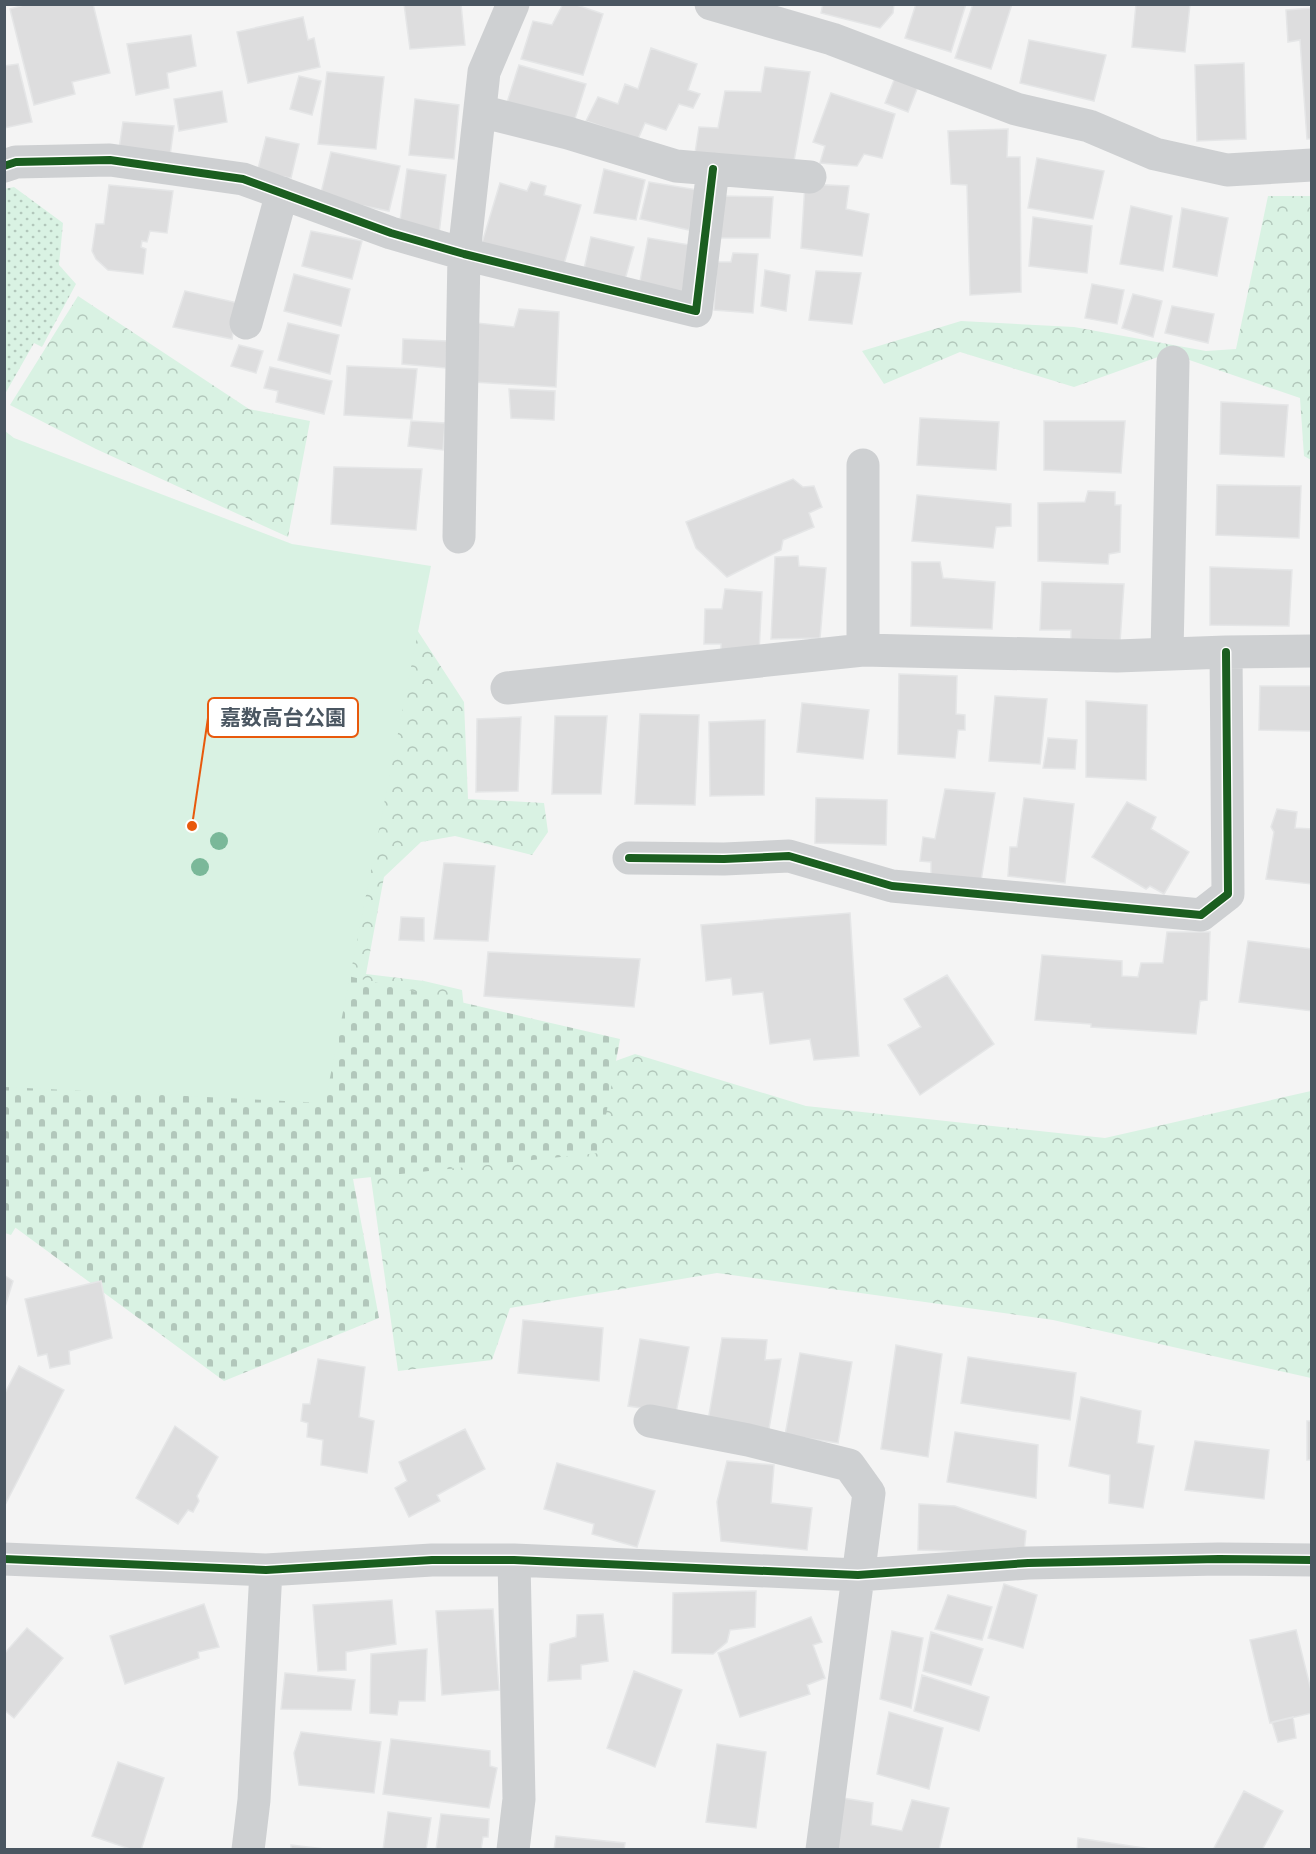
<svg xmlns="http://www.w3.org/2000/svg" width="1316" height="1854" viewBox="0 0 1316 1854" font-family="Overpass,'Noto Sans JP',sans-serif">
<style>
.grass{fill:url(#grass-dots)}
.forest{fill:url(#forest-crowns)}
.cemetery{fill:url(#cemetery-stones)}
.green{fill:#d9f2e3}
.building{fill:#ddddde;stroke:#e5e6e7;stroke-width:1.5}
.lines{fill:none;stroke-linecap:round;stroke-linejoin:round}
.minor{stroke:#ced0d2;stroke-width:33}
.cycleway-casing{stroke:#fff;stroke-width:11}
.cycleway{stroke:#1b5e20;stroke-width:8}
.tree{fill:#7ab899}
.leader{fill:none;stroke:#e8590c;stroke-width:2}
.callout-dot{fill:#e8590c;stroke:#fff;stroke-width:2}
.callout{fill:#fff;stroke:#e8590c;stroke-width:2}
.callout-label{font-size:21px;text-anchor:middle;font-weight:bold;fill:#4a5661}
</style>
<defs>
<pattern id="grass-dots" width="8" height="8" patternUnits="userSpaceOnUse" patternTransform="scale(1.5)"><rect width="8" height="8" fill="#d9f2e3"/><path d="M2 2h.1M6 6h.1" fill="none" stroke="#b2c7bb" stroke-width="1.8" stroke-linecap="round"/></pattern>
<pattern id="forest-crowns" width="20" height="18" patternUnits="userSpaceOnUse" patternTransform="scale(1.5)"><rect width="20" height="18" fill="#d9f2e3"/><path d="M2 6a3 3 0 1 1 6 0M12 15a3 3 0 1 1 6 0" fill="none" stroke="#b2c7bb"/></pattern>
<pattern id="cemetery-stones" width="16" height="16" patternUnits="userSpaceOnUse" patternTransform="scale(1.5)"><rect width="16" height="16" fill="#d9f2e3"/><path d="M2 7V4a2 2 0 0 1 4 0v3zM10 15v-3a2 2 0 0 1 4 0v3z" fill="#b2c7bb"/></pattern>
</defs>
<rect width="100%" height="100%" fill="#f4f4f4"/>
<!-- grass -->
<path class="grass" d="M14,187L63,223L59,265L76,284L42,347L34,343L5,394L4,189Z"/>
<!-- forest -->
<path class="forest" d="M1268,196H1311V460L1304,456L1300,398L1169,353L1074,387L960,352L884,384L862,351L961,321L1074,327L1206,351L1236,349Z
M78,296L249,409L310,421L288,537L96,449L10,405Z
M410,619L464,702L468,799L544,803L548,832L532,855L455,836L421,842L384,877L366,974L424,981L462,990L469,1054L25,1212L11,1235L5,1233V939Z
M635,1054L806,1106L1105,1138L1311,1091V1378L1053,1320L717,1273L510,1308L492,1360L398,1371L367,1150Z"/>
<!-- cemetery -->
<path class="cemetery" d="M218,946L620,1039L599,1153L353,1179L379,1318L224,1381L5,1220V1033Z"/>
<!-- green -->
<path class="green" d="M5,431L14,438L292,544L431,566L325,1103L5,1087Z"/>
<!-- building -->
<path class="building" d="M27,4H93L110,73L72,82L75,94L34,105L10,9Z
M404,4H461L465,45L410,49Z
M563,4H574L603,14L583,75L521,59L533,21L552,25Z
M823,4H894L893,13L880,28L821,13Z
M916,4H966L951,52L905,38Z
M973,4H1012L991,69L955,58Z
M1136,4H1190L1185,52L1132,47Z
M1312,8V139H1307L1300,40L1288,42L1286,10Z
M303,17L308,40L314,38L320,67L248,83L237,32Z
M191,35L196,66L167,73L169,88L136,95L127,44Z
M1029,40L1106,55L1094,101L1020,83Z
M651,48L697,64L688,90L700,94L693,108L679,104L666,130L645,123L638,139L586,121L598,97L618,104L625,84L638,89Z
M1244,63L1246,139L1197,141L1195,65Z
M18,64L32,122L4,128V66Z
M519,65L586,84L572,128L505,109Z
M765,67L810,72L794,161L695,153L699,127L718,128L725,91L761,92Z
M327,72L384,77L376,149L318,144Z
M896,75L919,84L908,112L885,103Z
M299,76L321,81L312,115L290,109Z
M222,91L227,122L179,131L174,99Z
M831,93L895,114L882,158L864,154L857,166L820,163L825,146L813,142Z
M415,99L459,105L454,159L409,155Z
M123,122L174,126L170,156L119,149Z
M1008,129L1007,157H1020L1021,292L970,295L967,185L951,184L948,131Z
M266,137L299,144L291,178L257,173Z
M331,152L400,166L389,211L320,197Z
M1037,158L1104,171L1093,219L1028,208Z
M407,169L446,175L439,234L399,228Z
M604,169L645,180L636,220L594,213Z
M531,182L546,186L544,195L581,205L564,264L482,243L500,183L527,191Z
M649,182L698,190L689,230L640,219Z
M805,184L849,186L846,209L869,214L862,256L801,248Z
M109,185L173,191L167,233L150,231L147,242L142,241L141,247L146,249L143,274L108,270L96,259L92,251L96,224H104Z
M720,196L773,197L770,238H717Z
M1131,206L1172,216L1163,271L1120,264Z
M1182,208L1228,218L1217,276L1173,267Z
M1033,217L1092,226L1087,273L1029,266Z
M311,231L362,241L352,279L302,266Z
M591,237L634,247L623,287L582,278Z
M648,238L690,245L681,301L638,292Z
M733,253L758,254L753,313L714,310L717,262H731Z
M765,270L790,275L786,311L761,306Z
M816,271L861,273L852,324L809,320Z
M294,274L350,289L341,326L284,311Z
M1092,284L1124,290L1117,324L1085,318Z
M185,291L238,303L232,339L173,327Z
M1133,294L1162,301L1153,337L1122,328Z
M1172,306L1214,314L1208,343L1165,333Z
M519,309L559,312L556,387L473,382L477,323L514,327Z
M288,323L339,335L330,374L278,360Z
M403,339L447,341L446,368L402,364Z
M239,345L263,351L256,373L231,366Z
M347,366L417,369L412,419L344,415Z
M270,367L332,381L324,414L276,402L278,391L264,388Z
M509,389L555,391L554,420L511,418Z
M1221,402L1288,405L1284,457L1220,454Z
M920,418L999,422L996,470L917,465Z
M411,421L445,423L443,450L408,446Z
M1044,421H1125L1121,473L1044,470Z
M334,467L422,469L416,530L331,524Z
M793,479L803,487L814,486L822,507L809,513L814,527L783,540L781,550L727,577L696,548L686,522Z
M1217,485L1301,486L1299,538L1216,535Z
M1088,491L1115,492V505H1121L1120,552L1109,554L1108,564L1038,561V503L1085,502Z
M917,495L1011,504V526L996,527L993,548L912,541Z
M798,556L799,566L826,568L820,638L771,639L775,557Z
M912,562H940L943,578L995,582L992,629L911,626Z
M1210,567L1292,570L1289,626L1210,625Z
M1042,582L1124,584L1120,642L1071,643V630H1040Z
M725,589L762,592L759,653L721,654V644H704L705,609H722Z
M899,674L957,676L956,714L965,715V730H958L955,758L898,754Z
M1260,686H1312V731L1259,730Z
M995,696L1047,699L1040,764L989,761Z
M1086,701L1147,705L1146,780L1086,777Z
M802,703L869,710L863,759L797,752Z
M640,714L699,715L695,805L635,804Z
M555,716H607L601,794H552Z
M521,717L518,791L476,792L477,719Z
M765,720L764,795L710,796L709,722Z
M1048,738L1077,740L1075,769L1043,768Z
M945,789L995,793L980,887L931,884V862L920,861L923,837L935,839Z
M816,798L887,800L886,845L815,843Z
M1024,798L1074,804L1065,883L1008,876L1010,847H1017Z
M1127,802L1156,817L1151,829L1189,852L1164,894L1150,886L1146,889L1092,857Z
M1277,809L1297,812L1295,828L1312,829V884L1266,879L1274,832L1271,827Z
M444,863L495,866L488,941L434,939Z
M850,913L859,1056L814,1060L810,1039L770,1044L763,992L733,995L731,978L706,981L701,925Z
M401,917L424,918V941L399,940Z
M1167,932H1210L1207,1000L1200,1001L1196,1034L1091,1027V1024L1035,1020L1042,955L1122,961V976L1138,977L1141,963H1163Z
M1248,941L1312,949V1011L1239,1002Z
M488,952L640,959L634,1007L484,996Z
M947,975L994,1044L920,1095L888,1045L921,1027L904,999Z
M4,1275L13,1281L4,1310Z
M101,1281L112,1338L69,1351L70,1364L50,1368L47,1354L38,1356L25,1299Z
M523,1320L603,1328L599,1381L518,1373Z
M722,1338L767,1340L765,1360L781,1359L769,1429L708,1421Z
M640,1339L689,1347L676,1413L628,1406Z
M896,1345L942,1354L928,1457L881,1449Z
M800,1353L852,1362L838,1443L785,1435Z
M968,1357L1076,1373L1070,1420L961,1403Z
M318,1359L365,1367L359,1417L374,1421L367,1473L321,1465L323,1440L307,1437L308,1423L301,1421L303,1404H310Z
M19,1366L64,1390L4,1507V1395Z
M1081,1397L1141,1411L1137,1443L1154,1446L1143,1508L1109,1503L1110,1475L1069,1466Z
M1307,1421H1312V1460H1307Z
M175,1426L218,1457L197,1496L199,1501L193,1512L188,1510L178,1524L136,1498Z
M465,1429L485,1469L437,1495L440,1501L409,1517L395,1488L407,1481L399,1462Z
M955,1432L1038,1445L1036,1498L947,1482Z
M1195,1441L1269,1450L1264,1499L1185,1490Z
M727,1461L774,1465L771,1503L812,1508L807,1550L721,1541L717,1502Z
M557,1463L655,1491L637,1547L592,1534L594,1524L544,1509Z
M919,1504L955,1506L1026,1531L1024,1553L918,1550Z
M1004,1584L1037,1595L1023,1648L988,1638Z
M756,1591L755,1627L730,1630L727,1642L713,1654L672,1653L673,1593Z
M948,1595L992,1607L982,1640L935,1629Z
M392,1600L396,1644L346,1652V1670L318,1671L313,1605Z
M204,1604L219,1647L198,1652L199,1658L125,1684L110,1636Z
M493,1609L499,1690L442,1695L436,1611Z
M603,1614L608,1661L581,1665V1679L548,1681L550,1644L576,1637L577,1615Z
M811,1617L822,1642L813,1645L825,1678L807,1685L810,1694L740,1717L718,1653Z
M27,1628L63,1658L14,1718L4,1710V1654Z
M1296,1630L1312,1694V1713L1270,1723L1250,1640Z
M892,1631L923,1638L911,1708L880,1699Z
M931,1632L983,1649L971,1685L923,1671Z
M427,1649L425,1701H399L397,1715L370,1713L371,1654Z
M634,1671L682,1690L655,1767L607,1748Z
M285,1673L355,1680L351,1710L281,1709Z
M922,1675L989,1697L979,1731L914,1711Z
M889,1712L943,1728L929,1789L877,1774Z
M1293,1717L1296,1738L1278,1742L1272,1722Z
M301,1732L381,1742L374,1793L299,1785L294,1753Z
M391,1739L490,1751V1766L497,1768L489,1808L383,1794Z
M717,1744L766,1752L756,1828L706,1822Z
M118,1762L164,1778L141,1850H133L92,1836Z
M1244,1791L1283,1811L1262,1850H1213Z
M843,1798L873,1803L871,1825L902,1831L912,1800L949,1808L939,1850H832Z
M388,1812L431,1818L426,1850H383Z
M441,1814L489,1819L488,1837H483L481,1850H436Z
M556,1836L625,1843L624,1850H554Z
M1078,1838L1157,1850H1077Z
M291,1845L333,1850H291Z"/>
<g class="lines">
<!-- minor -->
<path class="minor" d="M711,4L832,39L1016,109L1089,126L1155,154L1227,170L1312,165
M480,111L568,133L676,166L810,177
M4,166L16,162L110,160L243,179L391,233L464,254L696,311L713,169
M246,323L282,193
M459,537L464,254L484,72L513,4
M863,650V465
M1167,654L1173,362
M507,688L863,650L1117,656L1226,652L1312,651
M629,858L724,859L789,856L892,886L1201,915L1228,894L1226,652
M650,1421L748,1440L849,1465L869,1493L822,1850
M4,1559L266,1570L432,1560H514L858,1575L1028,1563L1219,1559L1312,1560
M248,1850L254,1800L266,1570
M513,1850L519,1799L514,1560"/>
<!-- cycleway casing -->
<g class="cycleway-casing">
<path id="cycleway" d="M4,166L16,162L110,160L243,179L391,233L464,254L696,311L713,169
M629,858L724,859L789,856L892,886L1201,915L1228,894L1226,652
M4,1559L266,1570L432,1560H514L858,1575L1028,1563L1219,1559L1312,1560"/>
</g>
<!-- cycleway -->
<use href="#cycleway" class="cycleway"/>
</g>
<!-- trees -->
<g class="tree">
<circle cx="219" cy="841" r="9"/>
<circle cx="200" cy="867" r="9"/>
</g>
<!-- callouts -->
<path class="leader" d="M192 826L208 718"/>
<circle class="callout-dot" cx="192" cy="826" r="6"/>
<rect class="callout" x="208" y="698" width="150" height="39" rx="6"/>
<g class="callout-label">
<text x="283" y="725">嘉数高台公園</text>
</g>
<!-- border -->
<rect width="1316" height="1854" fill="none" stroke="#4a5661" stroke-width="12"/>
</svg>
